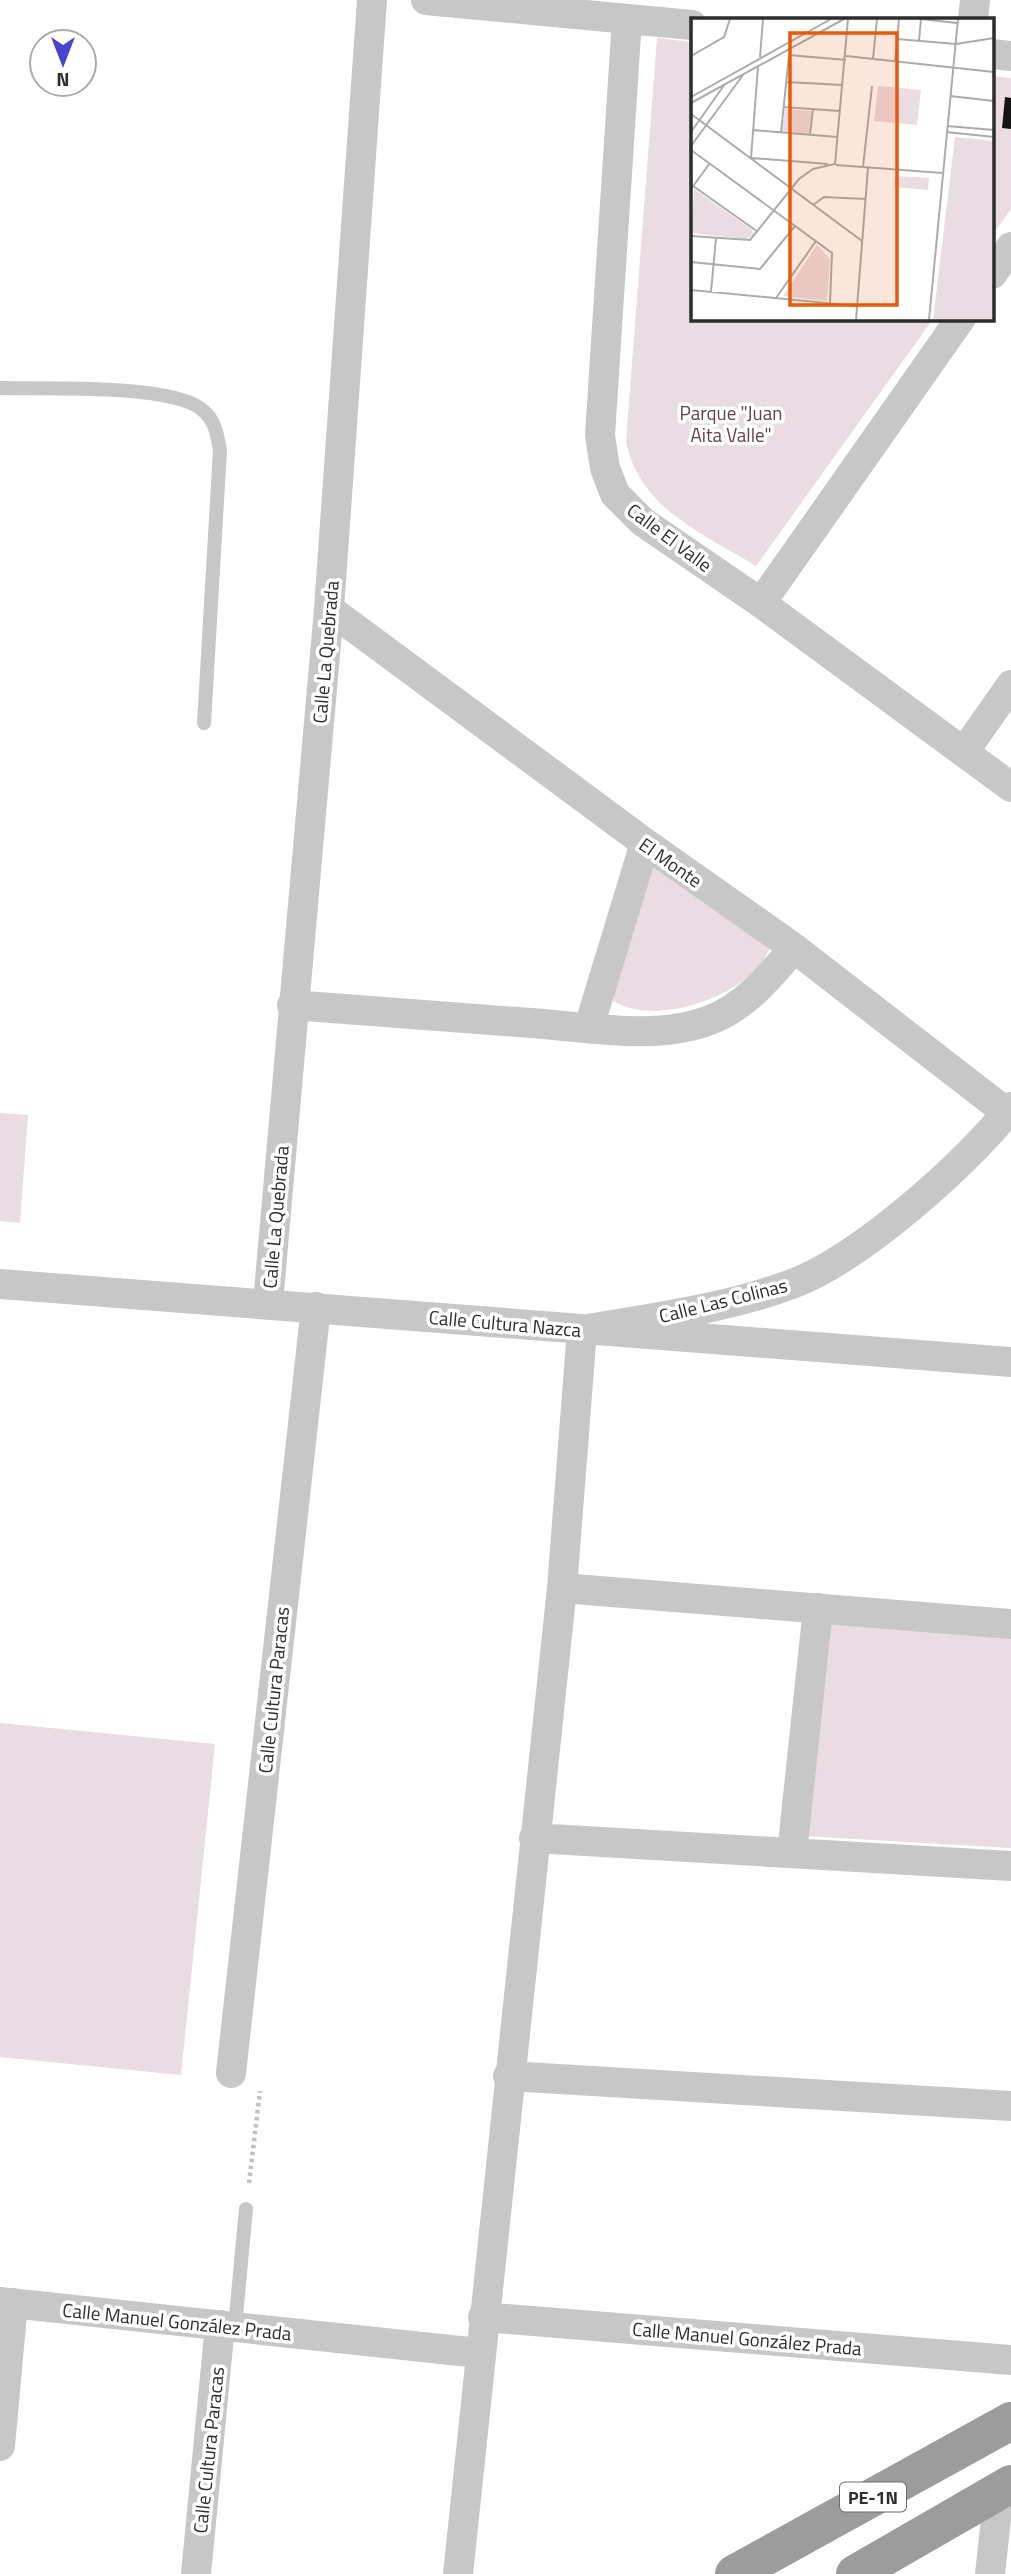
<svg xmlns="http://www.w3.org/2000/svg" width="1011" height="2574" viewBox="0 0 1011 2574" font-family="'Titillium Web',sans-serif">
<style>
.green{fill:#e9dce2}
.building{fill:#141414}
.lines{fill:none;stroke-linecap:round;stroke-linejoin:round}
.path{stroke:#c1c1c1;stroke-width:4.5;stroke-dasharray:3.5 3.5;stroke-linecap:butt}
.service{stroke:#c7c7c7;stroke-width:14}
.minor{stroke:#c7c7c7;stroke-width:30}
.trunk{stroke:#9c9c9c;stroke-width:38}
.labels{text-anchor:middle;dominant-baseline:central;stroke-width:7;stroke-linejoin:round;paint-order:stroke}
.shield{fill:#fff;stroke:#6c6c6c;stroke-width:2}
.shield-label{font-size:18px;font-weight:bold;fill:#2d2d2d}
.park-label{font-size:19px;fill:#63404d;stroke:#fff}
.street-label{font-size:19px;fill:#2d2d2d;stroke:#fff}
.inset-road{fill:none;stroke:#ababab;stroke-width:2}
.view{fill:#e8590c;fill-opacity:0.15;stroke:#e8590c;stroke-width:3.5}
.inset-edge{fill:none;stroke:#2d2d2d;stroke-width:3.5}
</style>
<rect width="100%" height="100%" fill="#fff"/>
<!-- green -->
<path class="green" d="M657,38L692,42V318L933,319L756,566C702,533 639,508 626,441Z
M992,76L1011,78V209L992,236Z
M653,862L771,943C760,993 654,1030 612,1000Z
M0,1113L28,1115L20,1223L0,1221Z
M826,1622L1011,1635V1848L804,1836Z
M0,1723L215,1744L181,2075L0,2057Z"/>
<!-- building -->
<path class="building" d="M1005,97L1011,98V129L1002,128Z"/>
<g class="lines">
<!-- path -->
<path class="path" d="M249,2183L260,2091"/>
<!-- service -->
<path class="service" d="M0,388C45,389 166,384 200,408C215,419 217,433 220,450L204,723
M235,2327L246,2209"/>
<!-- minor -->
<path class="minor" d="M426,0L692,25
M627,19L600,435L605,468L615,494L643,522L761,603L1011,787
M973,19L975,0
M992,54L1011,56
M992,274L1011,247
M761,603L961,318
M329,609L645,843L794,948L1011,1116
M964,752L1011,685
M292,1005C371,1011 451,1017 531,1023C588,1027 656,1041 710,1020C745,1007 770,976 794,948
M589,1027L645,843
M0,1284L1011,1362
M268,1303L329,609L372,0
M562,1588L1011,1624
M534,1838L1011,1866
M792,1853L818,1608
M231,2073L316,1307
M508,2076L1011,2106
M0,2302L479,2353
M483,2317L1011,2360
M0,2446L13,2303
M196,2574L220,2325
M458,2574L562,1588L582,1330C652,1318 725,1309 792,1284C859,1259 967,1164 1011,1107
M990,2574L999,2491"/>
<!-- trunk -->
<path class="trunk" d="M734,2574L1011,2421
M855,2574L1011,2484"/>
</g>
<g class="labels">
<!-- shield labels -->
<rect class="shield" x="840" y="2482.5" width="66" height="29" rx="5"/>
<g class="shield-label">
<text x="873" y="2497">PE-1N</text>
</g>
<!-- park labels -->
<g class="park-label">
<text x="731" y="412">Parque "Juan<tspan x="731" dy="22">Aita Valle"</tspan></text>
</g>
<!-- street labels -->
<g class="street-label">
<text transform="translate(670 537) rotate(37)">Calle El Valle</text>
<text transform="translate(325 652) rotate(-85)">Calle La Quebrada</text>
<text transform="translate(671 862) rotate(35)">El Monte</text>
<text transform="translate(275 1217) rotate(-85)">Calle La Quebrada</text>
<text transform="translate(723 1300) rotate(-14)">Calle Las Colinas</text>
<text transform="translate(505 1323) rotate(5)">Calle Cultura Nazca</text>
<text transform="translate(273 1690) rotate(-84)">Calle Cultura Paracas</text>
<text transform="translate(177 2321) rotate(6)">Calle Manuel González Prada</text>
<text transform="translate(747 2338) rotate(5)">Calle Manuel González Prada</text>
<text transform="translate(208 2450) rotate(-84)">Calle Cultura Paracas</text>
</g>
</g>
<!-- overview -->
<g transform="translate(691 18)">
<rect width="303" height="303" fill="#fff"/>
<path d="M187,68L230,72L226,107L183,103ZM94,91L121,93L118,116L91,113ZM264,119L303,123V302H242ZM204,158L238,160L237,172L203,169ZM3,171L60,211L63,216L55,221L0,215ZM126,227L139,241L136,283L92,278Z" fill="#e9dce2"/>
<path class="inset-road" d="M230,1L266,5M206,21L265,26L303,20M228,23L230,1M98,37L155,42M0,38L33,19L39,1M155,38L303,54M69,39L72,1M182,41L186,1M204,43L208,1M67,49L60,140L137,146M95,64L152,67M259,78L303,83M0,79L140,1M0,85L153,1M92,89L149,93M0,96L171,223M256,108L303,112M62,112L146,119M0,114L34,66M255,114L303,119M90,115L98,37M119,117L122,91M0,128L52,57M0,132L141,235L139,285M145,147L251,155M172,149L181,68M2,168L67,214M0,171L19,145M122,187L133,179L175,181M0,218L59,222L108,161L122,151L144,146L157,1M0,244L69,251L104,208M0,272L166,288M20,274L25,220M85,280L125,223M165,302L177,150M238,302L267,1"/>
<path class="view" d="M99,15H206V287H99Z"/>
<rect width="303" height="303" class="inset-edge"/>
</g>
<!-- north arrow -->
<g transform="translate(63 63) rotate(180)"><circle r="33" fill="#ffffff" stroke="#ababab" stroke-width="2"/>
<path d="M0-5L12 26L0 18L-12 26Z" fill="#4745ce"/>
<text y="-10" font-size="19" font-weight="bold" text-anchor="middle" fill="#2d2d2d">N</text>
</g>
</svg>
